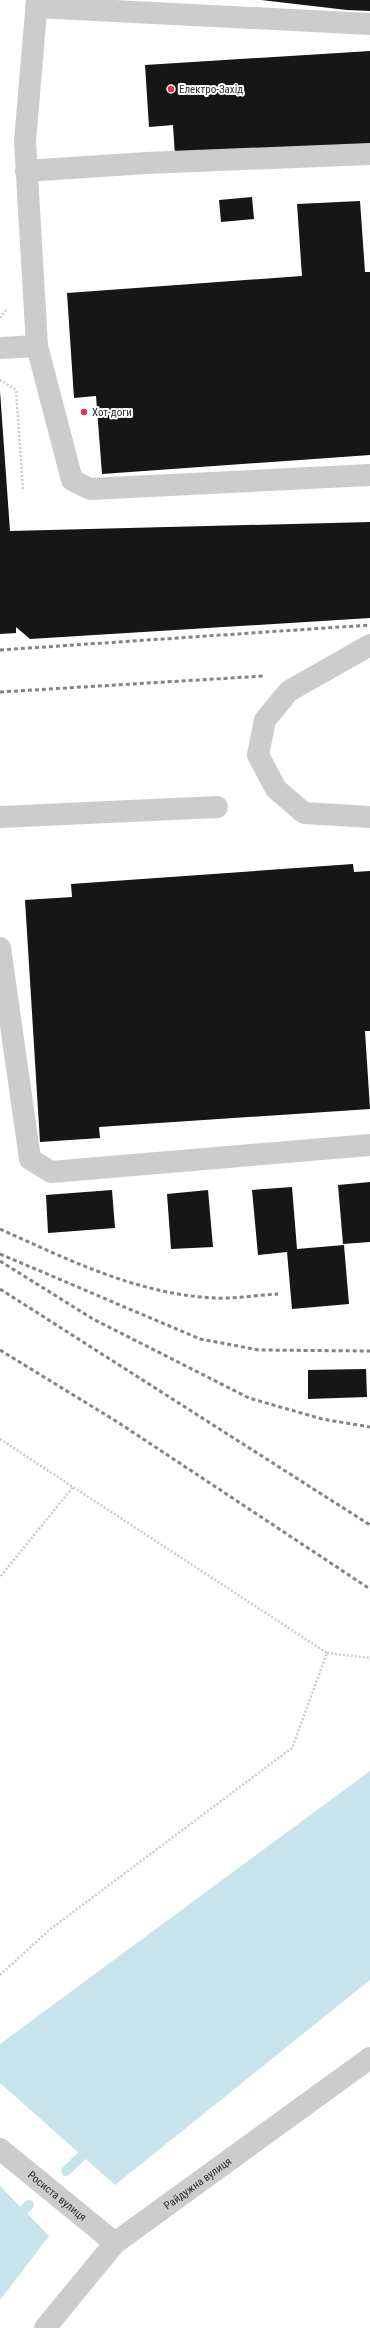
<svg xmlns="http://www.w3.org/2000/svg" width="370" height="2328" viewBox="0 0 370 2328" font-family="'Roboto Condensed',sans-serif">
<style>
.water{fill:#c7e4ed}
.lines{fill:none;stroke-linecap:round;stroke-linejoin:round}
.stream{stroke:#c7e4ed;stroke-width:10}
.building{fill:#161616}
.path{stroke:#ccc;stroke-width:2.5;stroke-dasharray:2 2;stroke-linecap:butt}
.minor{stroke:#ccc;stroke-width:22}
.rail{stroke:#848484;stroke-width:3;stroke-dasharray:4 3;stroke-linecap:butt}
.poi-dot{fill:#ec2b56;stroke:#fff;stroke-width:1.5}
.labels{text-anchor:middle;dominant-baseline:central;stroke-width:4;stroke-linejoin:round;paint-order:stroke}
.poi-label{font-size:11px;fill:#2f2f2f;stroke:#fff;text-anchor:start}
.street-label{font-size:11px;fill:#2f2f2f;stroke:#fff}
</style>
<rect width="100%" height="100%" fill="#fff"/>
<!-- water -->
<path class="water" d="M370,1771V1980L115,2185L0,2083V2044Z
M0,2186L49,2236L0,2300Z"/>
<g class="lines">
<!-- stream -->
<path class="stream" d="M66,2171L91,2147
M0,2232L29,2205"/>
</g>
<!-- building -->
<path class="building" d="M261,0H370V11L347,10Z
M370,51V144L175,156L173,125L149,127L145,65Z
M252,197L254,219L221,222L219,200Z
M360,201L365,272H370V455L102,474L96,396L74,398L67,293L302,276L297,204Z
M0,391L10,531L370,522V618L30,639L16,627V633L0,634Z
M353,864L354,872L370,871V1031H365L370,1109L99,1127L100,1138L40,1142L25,900L72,897L71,884Z
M370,1182V1242L343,1244L338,1185Z
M292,1187L297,1249L344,1245L349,1304L292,1309L287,1252L258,1255L252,1190Z
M112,1190L115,1228L48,1233L46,1195Z
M208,1190L213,1247L171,1249L167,1194Z
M366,1369L367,1397L308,1399V1370Z"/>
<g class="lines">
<!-- path -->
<path class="path" d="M0,318L6,310
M0,380L16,390L23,489
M0,1439L73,1487L0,1577
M327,1653L370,1658
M0,1975L48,1931L292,1748L327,1653L73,1487"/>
<!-- minor -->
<g class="minor">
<path d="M37,0L25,141L37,346L72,480L90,489L370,475"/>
<path d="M36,7L370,24"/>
<path d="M26,171L146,163L370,154"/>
<path d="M0,348L37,346"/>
<path d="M370,645L289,691L265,720L258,755L276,789L304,813L370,817"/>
<path d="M0,817L217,807"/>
<path d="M0,948L30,1159L51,1172L370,1145"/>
<path id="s1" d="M0,2149L115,2243"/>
<path id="s2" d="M45,2328L115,2243L370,2058"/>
</g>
<!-- rail -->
<path class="rail" d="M0,650L370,625
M0,692L264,676
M0,1229C69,1260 137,1294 214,1298C234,1299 257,1295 278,1294
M0,1254L200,1339L259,1350L370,1351
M0,1261L93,1319L249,1398L322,1419L370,1427
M0,1289L370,1525
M0,1350L119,1423L370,1589"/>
</g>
<!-- markers -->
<g class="poi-dot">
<circle cx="171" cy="89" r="4"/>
<circle cx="84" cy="412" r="4"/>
</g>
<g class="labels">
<!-- poi labels -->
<g class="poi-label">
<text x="179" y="89">Електро-Захід</text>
<text x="92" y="412">Хот-доги</text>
</g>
<!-- street labels -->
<g class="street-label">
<text stroke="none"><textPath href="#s2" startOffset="212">Райдужна вулиця</textPath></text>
<text stroke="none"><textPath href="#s1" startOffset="74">Росиста вулиця</textPath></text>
</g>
</g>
</svg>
